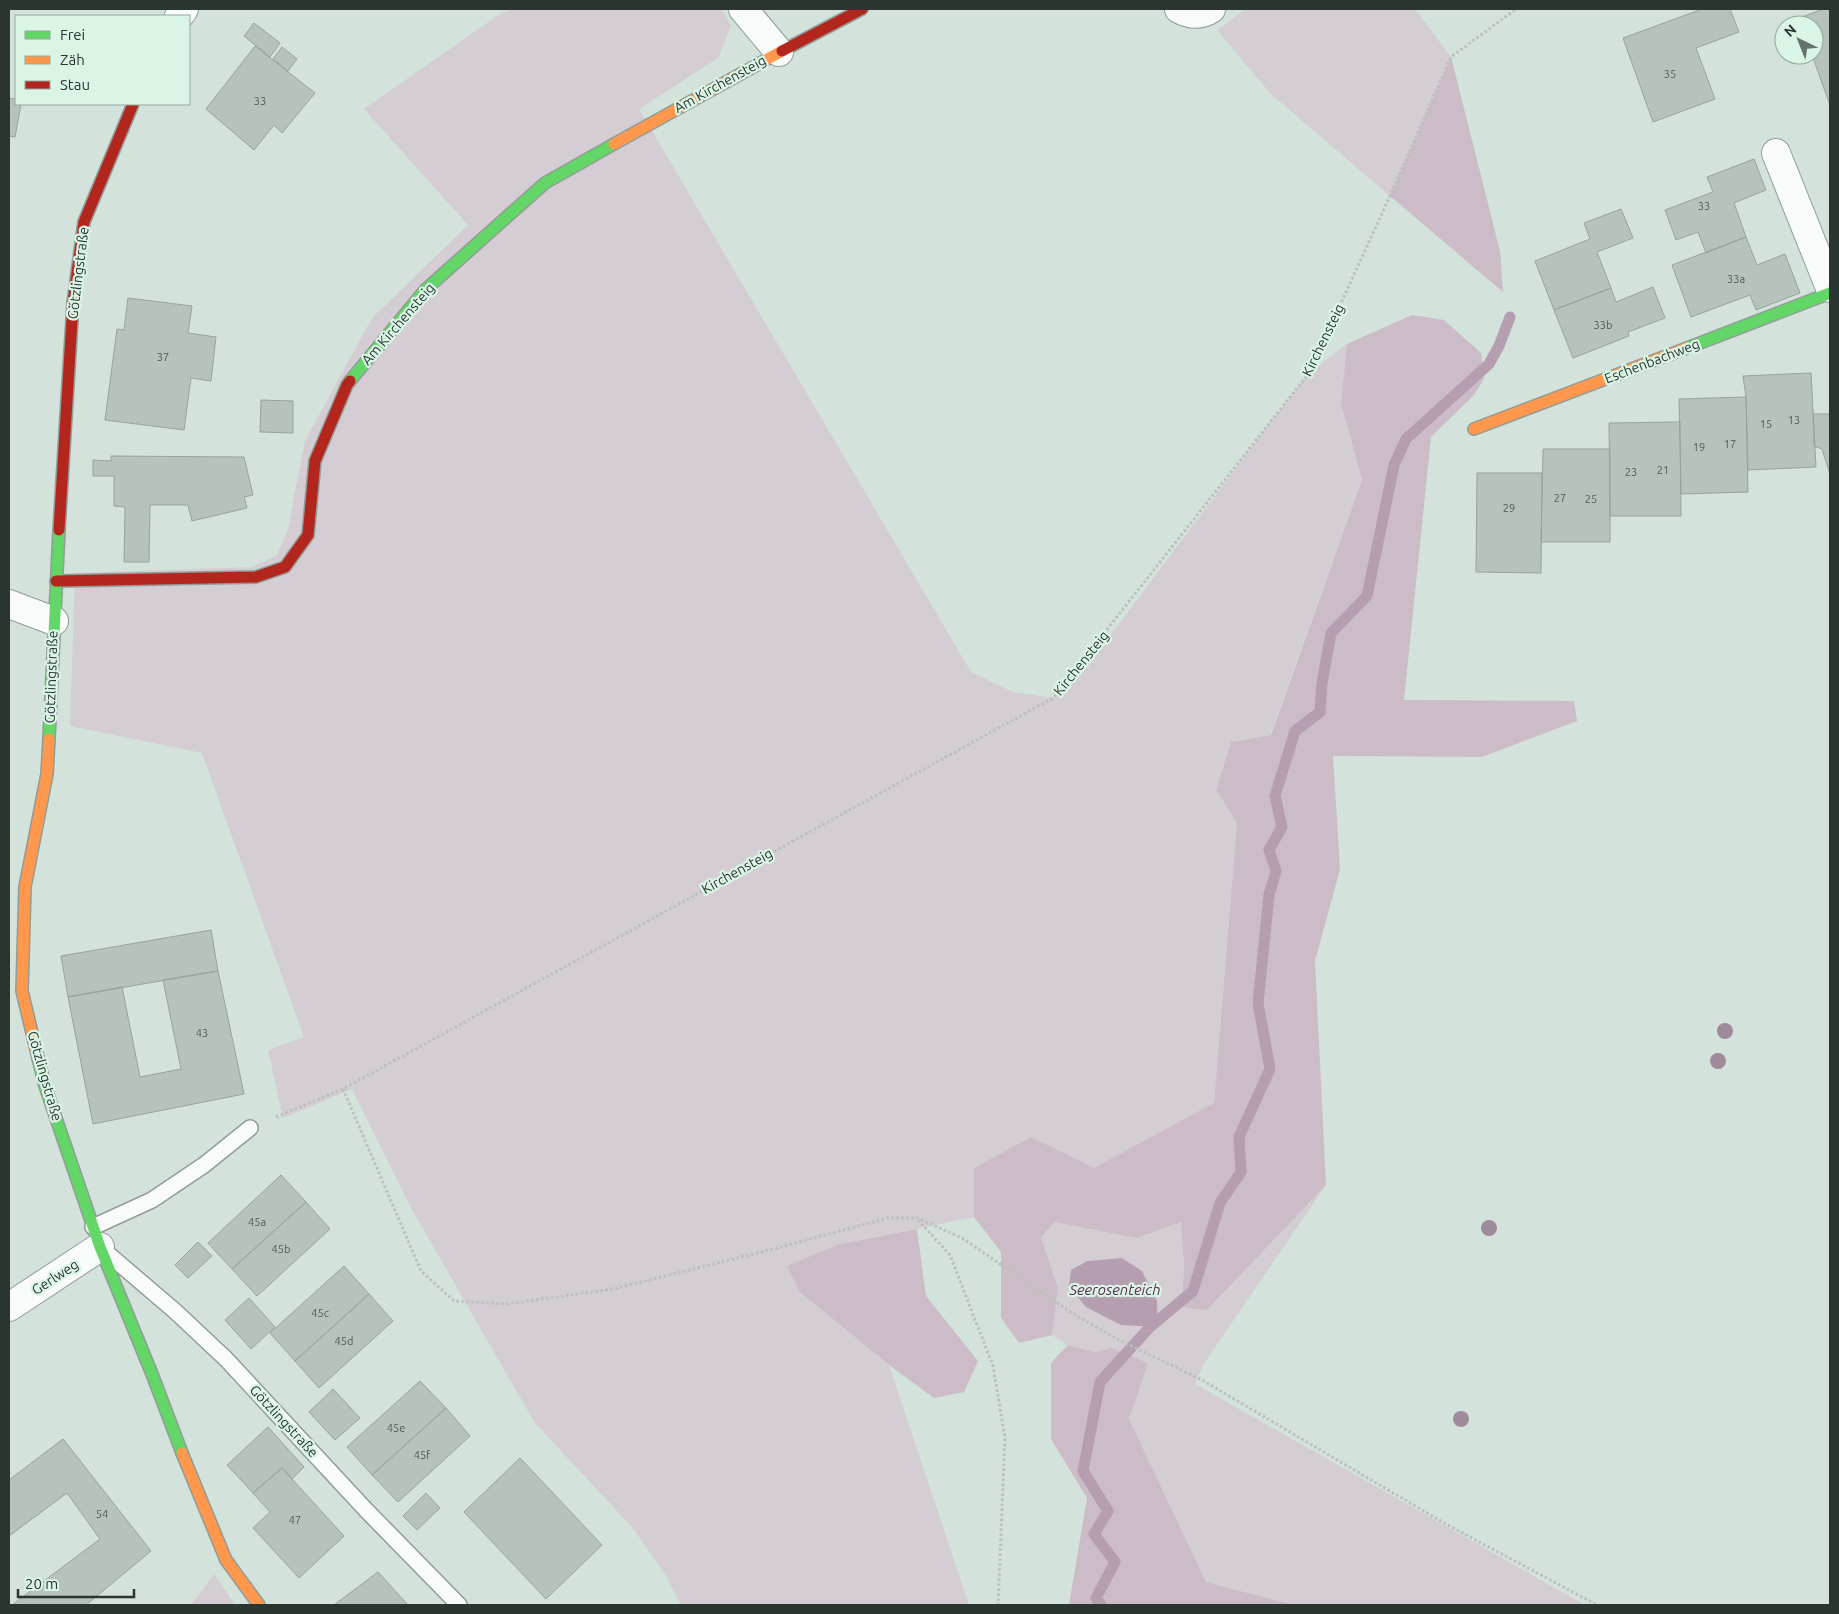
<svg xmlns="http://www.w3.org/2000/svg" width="1839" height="1614" viewBox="0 0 1839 1614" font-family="Ubuntu,sans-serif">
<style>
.green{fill:#d4cdd3;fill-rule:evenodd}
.forest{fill:#cbbcc8}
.water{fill:#b49eaf}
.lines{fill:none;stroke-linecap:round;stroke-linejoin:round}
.stream{stroke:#b49eaf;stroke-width:11}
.building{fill:#b6c3bc;stroke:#97a39c}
.lane-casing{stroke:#929d97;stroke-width:18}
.street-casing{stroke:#929d97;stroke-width:30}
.fast-casing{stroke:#929d97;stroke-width:14}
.slow-casing{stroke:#929d97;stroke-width:14}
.jam-casing{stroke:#929d97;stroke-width:14}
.path{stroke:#bbc0bd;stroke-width:3;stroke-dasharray:2.5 2.5;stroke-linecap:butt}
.lane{stroke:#f8fbf9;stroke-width:15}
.street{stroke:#f8fbf9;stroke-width:28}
.fast{stroke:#63d668;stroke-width:11}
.slow{stroke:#ff974d;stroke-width:11}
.jam{stroke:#b3261e;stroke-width:11}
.tree{fill:#9f8a9c}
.labels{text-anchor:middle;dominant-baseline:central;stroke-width:4.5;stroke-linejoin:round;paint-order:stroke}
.number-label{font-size:11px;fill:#4e5853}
.street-label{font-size:14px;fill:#2b3530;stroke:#daf5e6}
.water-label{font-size:15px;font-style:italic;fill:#5f2e55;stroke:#daf5e6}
</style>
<rect width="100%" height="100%" fill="#d3e2da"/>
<!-- green -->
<path class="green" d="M510,9H722L731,26L718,58L639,109L971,672L1013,692L1053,698L1079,677L1267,427L1309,373L1347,344L1341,403L1362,480L1270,735L1231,742L1216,790L1237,823L1214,1103L1094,1169L1031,1137L974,1168V1217L840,1244L800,1292L889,1365L969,1605H681L665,1574L632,1527L535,1423L411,1208L352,1089L283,1118L268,1050L304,1037L202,753L70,726L75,573L252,567L277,555L288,529L305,441L372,318L468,225L364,109L497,16Z
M1246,9H1415L1451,57L1390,196L1271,94L1217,30Z
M1326,1185L1203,1365L1195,1384L1585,1605H1294L1206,1582L1129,1419L1148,1363L1112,1348L1094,1352L1068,1345L1052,1335L1058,1288L1041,1237L1055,1221L1137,1238L1181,1221L1184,1265L1182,1306L1207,1310ZM1122,1258L1142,1271L1157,1301L1158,1327L1071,1270L1087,1261Z
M214,1574L235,1605H191Z"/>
<!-- forest -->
<path class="forest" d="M1451,57L1500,251L1503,292L1390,196Z
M1412,315L1444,320L1481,353L1484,379L1473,396L1431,437L1404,700L1574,701L1577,721L1482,757L1333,756L1340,869L1315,961L1326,1185L1207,1310L1182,1307L1184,1265L1181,1222L1137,1238L1055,1222L1041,1237L1058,1288L1052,1335L1019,1343L1001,1318V1252L974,1217V1168L1031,1137L1094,1168L1214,1103L1237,823L1216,790L1231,742L1271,735L1362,480L1341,403L1347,344Z
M917,1229L926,1296L978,1361L964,1392L934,1398L889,1365L800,1292L787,1266L840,1244Z
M1068,1345L1094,1352L1112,1348L1148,1363L1129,1419L1206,1582L1294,1605H1069L1087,1498L1051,1439V1363Z"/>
<!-- water -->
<path class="water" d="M1122,1258L1142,1271L1157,1301L1158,1327L1121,1325L1086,1307L1069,1286L1071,1270L1087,1261Z"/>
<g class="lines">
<!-- stream -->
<path class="stream" d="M1101,1605L1096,1598L1115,1562L1094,1534L1108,1511L1083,1471L1100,1382L1150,1327L1193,1291L1220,1203L1241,1172L1239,1137L1270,1069L1258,1003L1269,895L1276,871L1269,850L1282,827L1275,796L1295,731L1320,712L1322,683L1331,633L1367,596L1394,465L1406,439L1489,364L1499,346L1510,317"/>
</g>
<!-- building -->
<path class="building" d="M1702,9H1730L1739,32L1696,48L1715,99L1653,122L1623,38Z
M1824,9H1830V105L1812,55H1814V25H1801L1799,18Z
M254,23L280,43L270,57L244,36Z
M255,46L315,93L282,133L274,125L254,150L206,109Z
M282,47L297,59L288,71L273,59Z
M9,98L16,99V104H21L15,137L9,136Z
M1754,159L1766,190L1734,203L1746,237L1706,253L1698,232L1676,240L1665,210L1713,192L1707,177Z
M1621,209L1633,238L1597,252L1611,288L1554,310L1535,261L1590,239L1584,223Z
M1746,237L1757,265L1785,254L1800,293L1756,310L1750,295L1691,317L1672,265Z
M1653,287L1665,318L1628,332L1629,336L1573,358L1554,310L1611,288L1616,302Z
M128,298L192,306L188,333L216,337L211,381L191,378L184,430L105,420L117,329L124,330Z
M1811,373L1816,467L1748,470L1746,397L1743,376Z
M1746,397L1748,492L1681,494L1679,399Z
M261,400L293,401V433L260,432Z
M1813,414H1830V474L1822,449L1814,446Z
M1680,422L1681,516H1610L1609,423Z
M1543,449H1610V542H1541Z
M111,456L244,457L253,495L244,497L247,508L192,521L188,505H150L149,562H124L125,507L114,506V476H93V460L111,461Z
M1477,473H1542L1541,573L1476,572Z
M211,930L218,971L68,997L61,956Z
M218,971L244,1094L93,1124L68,997L122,987L140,1077L181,1069L163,980Z
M281,1175L306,1202L232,1269L208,1243Z
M306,1202L330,1229L257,1296L232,1269Z
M198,1242L212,1256L188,1278L175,1265Z
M344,1266L369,1294L295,1361L270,1333Z
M369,1294L393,1321L319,1388L295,1361Z
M249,1298L275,1327L251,1349L225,1320Z
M420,1381L446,1408L372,1475L347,1447Z
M333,1389L360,1418L335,1440L309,1412Z
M446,1408L470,1436L398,1502L372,1475Z
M268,1427L304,1467L292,1479L282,1468L253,1493L227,1465Z
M63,1439L151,1551L86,1605H12L100,1539L67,1493L9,1536V1480Z
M520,1458L602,1545L546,1599L464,1512Z
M282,1468L344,1536L299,1578L253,1528L270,1512L253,1493Z
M426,1493L440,1508L417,1530L403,1516Z
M378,1572L408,1605H334Z"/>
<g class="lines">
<!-- lane casing -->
<g class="lane-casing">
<path id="lane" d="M93,1227L152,1200L204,1165L250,1128
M107,1253L176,1312L226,1359L366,1510L459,1605"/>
</g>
<!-- street casing -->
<g class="street-casing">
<path id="street" d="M743,9L779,52
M1179,9C1190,15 1200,16 1211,9
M179,16L184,9
M1776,153L1830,288
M9,604L54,621
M9,1307L100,1247"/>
</g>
<!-- fast casing -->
<g class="fast-casing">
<path id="fast" d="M1687,348L1830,293
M350,381L425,290L545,183L614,144
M49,739L59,530
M38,1058L45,1086L100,1247L152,1374L182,1453"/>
</g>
<!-- slow casing -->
<g class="slow-casing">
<path id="slow" d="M614,144L782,51
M1474,429L1687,348
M38,1058L22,991L25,887L47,774L49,739
M182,1453L226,1560L259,1605"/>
</g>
<!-- jam casing -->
<g class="jam-casing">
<path id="jam" d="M782,51L862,9
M59,530L73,303L84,222L133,104
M56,581L256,577L285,567L308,535L315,461L347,385L350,381"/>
</g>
<!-- path -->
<path class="path" d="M343,1089L421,1271L454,1301L507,1304L613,1289L781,1247L888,1218H917L962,1238L1072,1313L1117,1339L1202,1380L1444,1523L1597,1605
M276,1117L343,1089L1053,698L1309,373L1390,196L1451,57L1516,9
M918,1220L950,1255L993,1366L1005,1438L998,1605"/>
<!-- lane -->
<use href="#lane" class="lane"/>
<!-- street -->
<use href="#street" class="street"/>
<!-- fast -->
<use href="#fast" class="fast"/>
<!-- slow -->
<use href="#slow" class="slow"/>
<!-- jam -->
<use href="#jam" class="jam"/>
</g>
<!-- trees -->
<g class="tree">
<circle cx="1725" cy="1031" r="8"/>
<circle cx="1718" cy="1061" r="8"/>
<circle cx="1489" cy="1228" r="8"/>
<circle cx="1461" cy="1419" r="8"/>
</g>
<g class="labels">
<!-- number labels -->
<g class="number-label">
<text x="1670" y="74">35</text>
<text x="260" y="101">33</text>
<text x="1704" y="206">33</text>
<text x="1736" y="279">33a</text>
<text x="1603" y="325">33b</text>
<text x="163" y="357">37</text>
<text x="1794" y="420">13</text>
<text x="1766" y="424">15</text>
<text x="1730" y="444">17</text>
<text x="1699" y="447">19</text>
<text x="1663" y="470">21</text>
<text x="1631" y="472">23</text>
<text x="1560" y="498">27</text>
<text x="1591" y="499">25</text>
<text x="1509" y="508">29</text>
<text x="202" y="1033">43</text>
<text x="257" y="1222">45a</text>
<text x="281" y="1249">45b</text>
<text x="320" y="1313">45c</text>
<text x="344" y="1341">45d</text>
<text x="396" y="1428">45e</text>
<text x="422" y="1455">45f</text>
<text x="102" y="1514">54</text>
<text x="295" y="1520">47</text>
</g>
<!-- street labels -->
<g class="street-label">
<text transform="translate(720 84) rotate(-29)">Am Kirchensteig</text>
<text transform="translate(78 273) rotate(-83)">Götzlingstraße</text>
<text transform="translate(398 324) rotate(-49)">Am Kirchensteig</text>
<text transform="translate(1323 340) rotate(-64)">Kirchensteig</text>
<text transform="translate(1652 361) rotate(-21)">Eschenbachweg</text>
<text transform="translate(1081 663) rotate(-51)">Kirchensteig</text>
<text transform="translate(51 677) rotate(-88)">Götzlingstraße</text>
<text transform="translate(737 871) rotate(-29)">Kirchensteig</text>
<text transform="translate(45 1076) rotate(74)">Götzlingstraße</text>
<text transform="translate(55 1277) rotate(-33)">Gerlweg</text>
<text transform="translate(284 1421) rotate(47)">Götzlingstraße</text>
</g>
<!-- water labels -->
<g class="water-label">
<text x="1115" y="1289">Seerosenteich</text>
</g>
</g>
<!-- border -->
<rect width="1839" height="1614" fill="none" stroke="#2b3530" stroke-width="20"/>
<!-- legend -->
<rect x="15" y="15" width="175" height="90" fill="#daf5e6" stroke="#94a89d"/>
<rect x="25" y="31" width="25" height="8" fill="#63d668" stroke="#94a89d"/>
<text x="60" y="40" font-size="15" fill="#2b3530">Frei</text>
<rect x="25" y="56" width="25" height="8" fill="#ff974d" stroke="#94a89d"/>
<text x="60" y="65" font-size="15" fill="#2b3530">Zäh</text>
<rect x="25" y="81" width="25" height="8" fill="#b3261e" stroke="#94a89d"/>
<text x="60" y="90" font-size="15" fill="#2b3530">Stau</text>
<!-- north arrow -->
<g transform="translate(1799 40) rotate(317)"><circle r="24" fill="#daf5e6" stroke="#94a89d"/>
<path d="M0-4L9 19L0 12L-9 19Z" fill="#66726c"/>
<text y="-8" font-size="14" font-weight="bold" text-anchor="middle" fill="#2b3530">N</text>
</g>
<!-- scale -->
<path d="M18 1589v8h116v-8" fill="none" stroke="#2b3530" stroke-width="2.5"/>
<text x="25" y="1589" font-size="15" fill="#2b3530" stroke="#daf5e6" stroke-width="4" paint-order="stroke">20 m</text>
</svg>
